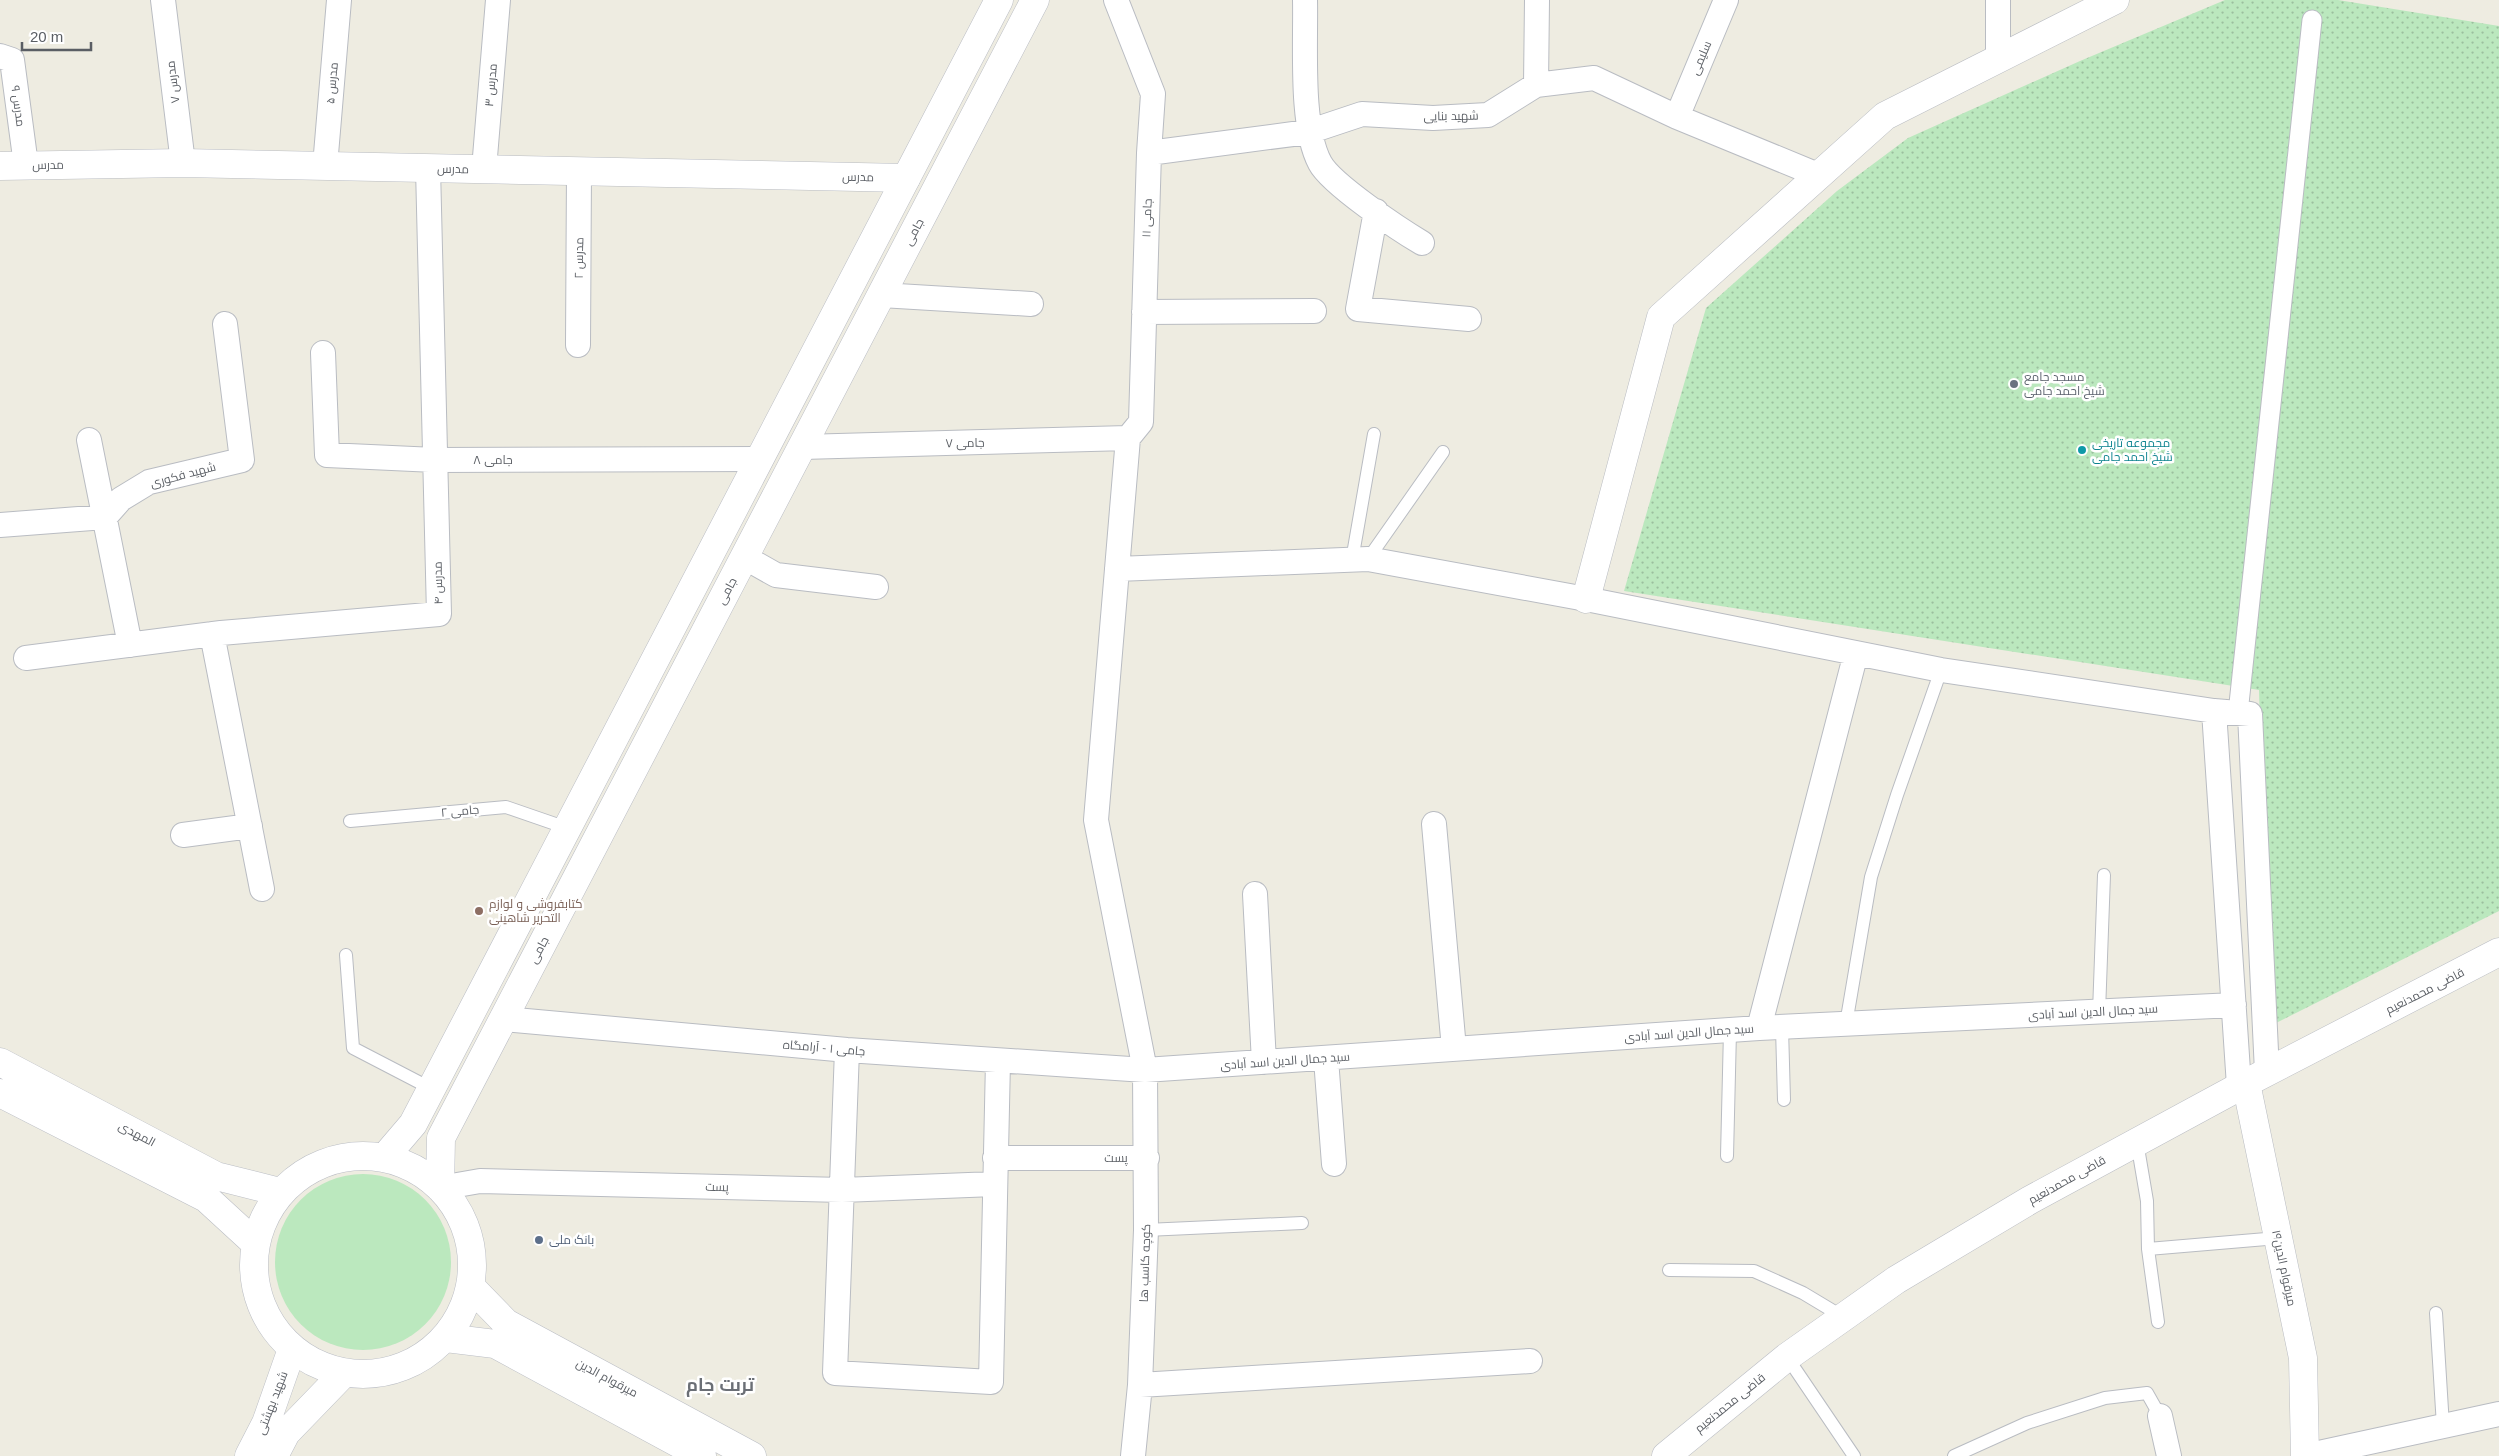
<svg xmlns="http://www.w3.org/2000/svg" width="2499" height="1456" viewBox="0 0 2499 1456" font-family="Helvetica,Cairo,sans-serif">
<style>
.green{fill:#bbe8be}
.park{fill:url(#park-dots)}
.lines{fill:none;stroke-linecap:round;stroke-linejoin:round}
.service-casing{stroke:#b9bcc2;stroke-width:14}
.pedestrian-casing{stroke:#b9bcc2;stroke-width:21}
.minor-casing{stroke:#b9bcc2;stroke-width:26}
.tertiary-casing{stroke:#b9bcc2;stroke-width:29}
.secondary-casing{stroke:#babdc4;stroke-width:29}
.service{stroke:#fff;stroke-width:12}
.pedestrian{stroke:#fff;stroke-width:19}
.minor{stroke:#fff;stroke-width:24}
.tertiary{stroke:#fff;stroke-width:28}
.secondary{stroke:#fff;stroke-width:28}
.worship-dot{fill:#6b7280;stroke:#fff;stroke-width:2}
.culture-dot{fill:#0f9aa8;stroke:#fff;stroke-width:2}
.education-dot{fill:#8d6e63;stroke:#fff;stroke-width:2}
.service-dot{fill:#5c6f8a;stroke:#fff;stroke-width:2}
.labels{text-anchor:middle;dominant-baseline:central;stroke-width:5;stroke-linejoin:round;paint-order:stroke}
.street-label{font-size:12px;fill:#5a5e64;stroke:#fff}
.worship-label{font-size:12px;fill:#5b616d;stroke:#fff;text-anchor:start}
.culture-label{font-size:12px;fill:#0d838f;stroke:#fff;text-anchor:start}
.education-label{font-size:12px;fill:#785e54;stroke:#fff;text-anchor:start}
.service-label{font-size:12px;fill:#4e5e75;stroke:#fff;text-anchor:start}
.district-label{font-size:18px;font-weight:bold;fill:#6b6f76;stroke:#fff}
</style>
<defs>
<pattern id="park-dots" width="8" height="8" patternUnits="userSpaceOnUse" patternTransform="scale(1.25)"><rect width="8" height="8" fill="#bbe8be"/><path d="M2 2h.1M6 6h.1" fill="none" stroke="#9bbf9e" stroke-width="1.8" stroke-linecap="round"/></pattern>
</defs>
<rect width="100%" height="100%" fill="#eeece1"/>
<!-- green -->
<path class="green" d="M275 1262a88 88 0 1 1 176 0a88 88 0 1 1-176 0Z"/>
<!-- park -->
<path class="park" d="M2225,0H2338L2499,26V911L2268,1027L2259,690L1624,591L1706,308L1837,191L1908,138L2080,61Z"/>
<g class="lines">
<!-- service casing -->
<g class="service-casing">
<path id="service" d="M1368,559L1443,452
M1352,560L1374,434
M350,821L506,807L567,828
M346,955L353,1048L432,1089
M2099,1012L2104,875
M1846,1024L1871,877L1897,795L1941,670
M1782,1028L1784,1100
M2137,1142L2147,1201L2148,1249L2158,1322
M1727,1156L1730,1031
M1146,1230L1302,1223
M2148,1249L2278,1238
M1669,1270L1754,1271L1803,1293L1843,1317
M2436,1313L2443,1426
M1787,1357L1854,1456
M1954,1456L2027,1423L2105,1398L2147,1393L2160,1416"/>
</g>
<!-- pedestrian casing -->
<g class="pedestrian-casing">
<path id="pedestrian" d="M2238,713L2312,20"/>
</g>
<!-- minor casing -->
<g class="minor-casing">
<path id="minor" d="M163,0L183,163
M1116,0L1153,94L1149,153L1141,422L1128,438
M1305,0C1306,44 1300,126 1320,163C1331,184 1400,230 1422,243
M0,56L12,60L26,165
M1998,59V0
M1536,85L1537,0
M1677,117L1726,0
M1149,153L1308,132L1362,114L1433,118L1488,115L1536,85L1594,78L1677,117L1818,175
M325,166L339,0
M484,169L498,0
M1376,211L1358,309L1469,319
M881,295L1031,304
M1144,312L1314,311
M578,345L579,171
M323,353L327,455L435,460L760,459
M1128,438L1096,820L1145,1070L1146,1230L1140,1385L1133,1456
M89,440L130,645
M802,447L1128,438
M0,525L105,517L121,499L149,482L242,460L225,324
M744,557L776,575L876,587
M1117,569L1368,559L1586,599L1941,670L2214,711L2250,714L2267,1072
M212,634L262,889
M26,658L221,633L439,614L428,168
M2214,711L2239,1086
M1434,824L1454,1049
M183,835L250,826
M1255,894L1264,1062
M504,1019L847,1050L1145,1070L1759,1028L2234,1005
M1759,1028L1856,653
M847,1050L835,1373L991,1382L998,1061
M1326,1059L1334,1164
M995,1158H1147
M440,1188L480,1181L842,1190L994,1184
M1140,1385L1530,1361
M2160,1416L2169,1456
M2305,1456L2499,1414"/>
</g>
<!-- tertiary casing -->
<g class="tertiary-casing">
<path id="tertiary" d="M0,166L183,163L906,178
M1586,599L1661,317L1885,116L2115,0
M2246,1083L2303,1358L2305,1456"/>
</g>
<!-- secondary casing -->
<g class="secondary-casing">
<path id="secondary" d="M0,1062L216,1176L280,1192
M0,1093L206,1198L255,1243
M254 1265a109 109 0 1 1 218 0a109 109 0 1 1-218 0Z
M384,1158L413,1124L999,0
M440,1188L441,1138L1035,0
M471,1287L506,1323L752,1456
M446,1338L495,1344L702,1456
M249,1456L266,1423L292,1349
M274,1456L286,1433L344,1373
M1666,1456L1787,1357L1896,1280L2030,1200L2246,1083L2499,952"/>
</g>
<!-- service -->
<use href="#service" class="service"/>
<!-- pedestrian -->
<use href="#pedestrian" class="pedestrian"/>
<!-- minor -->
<use href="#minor" class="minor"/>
<!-- tertiary -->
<use href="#tertiary" class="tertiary"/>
<!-- secondary -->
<use href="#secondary" class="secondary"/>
</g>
<!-- markers -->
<circle class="worship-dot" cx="2014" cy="384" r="5"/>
<circle class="culture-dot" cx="2082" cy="450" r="5"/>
<circle class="education-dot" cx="479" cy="911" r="5"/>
<circle class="service-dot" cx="539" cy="1240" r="5"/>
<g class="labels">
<!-- street labels -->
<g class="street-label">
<text transform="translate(1701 58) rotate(-67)">سلیمی</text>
<text transform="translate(173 82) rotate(-97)">مدرس ۷</text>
<text transform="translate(332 83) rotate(-85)">مدرس ۵</text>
<text transform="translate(491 85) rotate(-85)">مدرس ۳</text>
<text transform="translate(18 106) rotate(82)">مدرس ۹</text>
<text transform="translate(1451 116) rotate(-1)">شهید بنایی</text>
<text transform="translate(48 165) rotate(-1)">مدرس</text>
<text transform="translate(453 169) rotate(1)">مدرس</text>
<text transform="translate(858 177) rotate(1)">مدرس</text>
<text transform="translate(1147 218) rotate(-88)">جامی ۱۱</text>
<text transform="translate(914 232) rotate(-62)">جامی</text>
<text transform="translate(579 258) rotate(-89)">مدرس ۲</text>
<text transform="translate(965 443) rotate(-1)">جامی ۷</text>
<text x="493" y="460">جامی ۸</text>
<text transform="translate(183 475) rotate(-15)">شهید فکوری</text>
<text transform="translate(438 583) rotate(-91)">مدرس ۴</text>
<text transform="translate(727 591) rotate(-62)">جامی</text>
<text transform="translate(460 811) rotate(-5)">جامی ۲</text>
<text transform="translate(539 950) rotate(-62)">جامی</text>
<text transform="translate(2425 991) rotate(-27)">قاضی محمدنعیم</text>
<text transform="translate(2093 1012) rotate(-3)">سید جمال الدین اسد آبادی</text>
<text transform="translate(1689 1033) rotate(-4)">سید جمال الدین اسد آبادی</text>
<text transform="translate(824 1048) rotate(5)">جامی ۱ - آرامگاه</text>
<text transform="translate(1285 1061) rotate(-4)">سید جمال الدین اسد آبادی</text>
<text transform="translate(137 1134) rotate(28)">المهدی</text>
<text x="1116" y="1158">پست</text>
<text transform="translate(2067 1180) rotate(-29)">قاضی محمدنعیم</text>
<text transform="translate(717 1187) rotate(1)">پست</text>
<text transform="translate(1145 1263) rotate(-88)">کوچه کاسب ها</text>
<text transform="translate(2284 1268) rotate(78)">میرقوام الدین۱۹</text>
<text transform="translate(607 1378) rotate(28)">میرقوام الدین</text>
<text transform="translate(272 1403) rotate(-69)">شهید بهشتی</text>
<text transform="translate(1730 1403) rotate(-39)">قاضی محمدنعیم</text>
</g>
<!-- worship labels -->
<g class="worship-label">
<text x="2024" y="377">مسجد جامع<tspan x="2024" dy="14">شیخ احمد جامی</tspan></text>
</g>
<!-- culture labels -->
<g class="culture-label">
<text x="2092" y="443">مجموعه تاریخی<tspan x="2092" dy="14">شیخ احمد جامی</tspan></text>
</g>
<!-- education labels -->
<g class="education-label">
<text x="489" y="904">کتابفروشی و لوازم<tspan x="489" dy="14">التحریر شاهینی</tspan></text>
</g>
<!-- service labels -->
<g class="service-label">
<text x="549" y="1240">بانک ملی</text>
</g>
<!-- district labels -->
<g class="district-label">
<text x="720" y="1385">تربت جام</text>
</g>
</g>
<!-- scale -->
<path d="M22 42v8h69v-8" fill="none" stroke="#5a5e64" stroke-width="2.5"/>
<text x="30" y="42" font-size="15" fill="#5a5e64" stroke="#ffffff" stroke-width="4" paint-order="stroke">20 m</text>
</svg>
